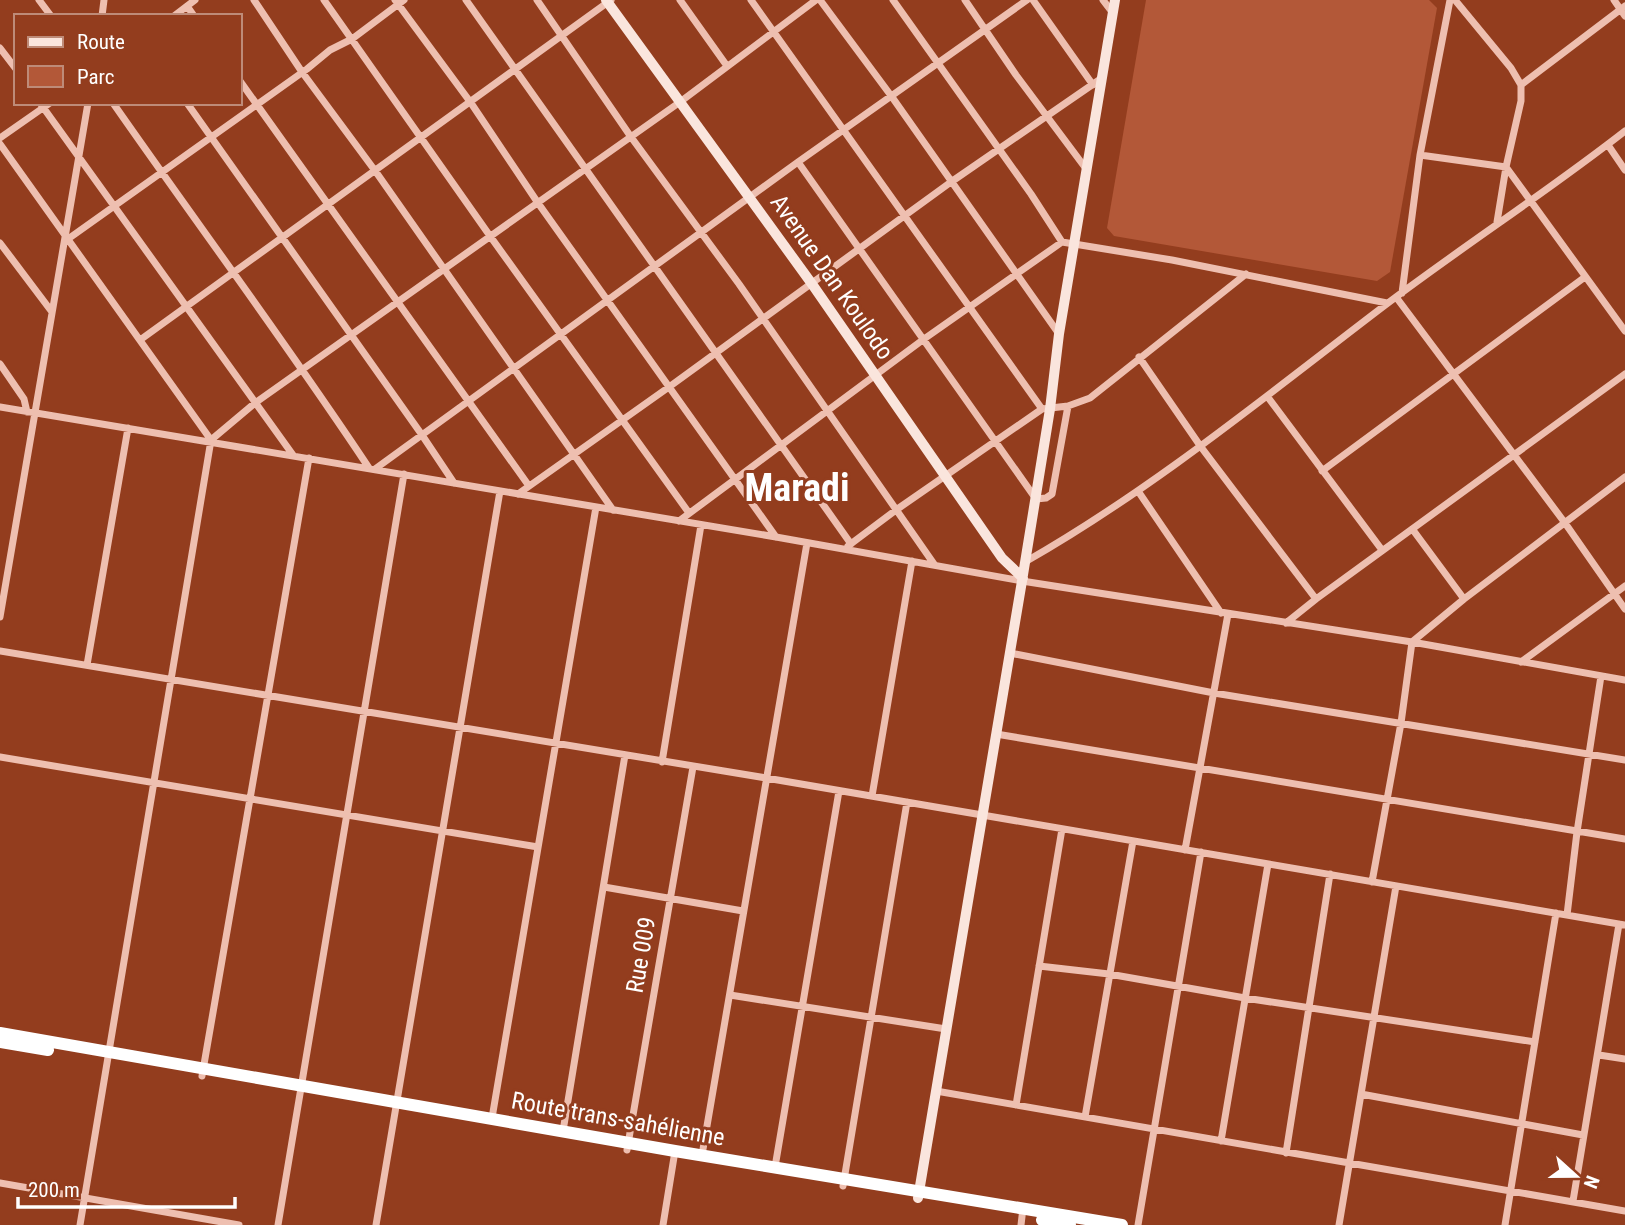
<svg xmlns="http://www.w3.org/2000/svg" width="1625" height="1225" viewBox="0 0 1625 1225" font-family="'Roboto Condensed',sans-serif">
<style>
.green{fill:#b35838}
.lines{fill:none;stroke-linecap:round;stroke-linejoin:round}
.street{stroke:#eebfb0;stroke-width:7}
.secondary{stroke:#fae5dd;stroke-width:10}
.highway{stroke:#fff;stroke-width:12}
.labels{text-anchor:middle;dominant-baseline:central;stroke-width:6;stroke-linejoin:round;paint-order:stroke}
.street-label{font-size:24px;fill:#fff;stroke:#933d1e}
.town-label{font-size:38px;font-weight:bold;fill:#fff;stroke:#933d1e}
</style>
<rect width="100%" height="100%" fill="#933d1e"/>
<!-- green -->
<path class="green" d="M1146,0H1429L1437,8L1390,272L1377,281L1114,236L1107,228Z"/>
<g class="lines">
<!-- street -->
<path class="street" d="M39,0L51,16
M254,0L302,72L376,172L613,510
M324,0L490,236L689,513
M395,0L471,103L538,203L776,537
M466,0L851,544
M537,0L631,137L739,284L934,564
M680,0L727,66
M751,0L1042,409L1068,406L1090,398L1246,274
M820,0L892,97L1059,334
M893,0L1031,194L1062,242
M965,0L1016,75L1087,170
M1033,0L1093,85
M1103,0L1113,13
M1455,0L1511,68L1521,85V101L1506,167L1497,222
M1614,0L1625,16
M187,6L194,16
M102,16L104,0
M174,16L195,0
M0,48L16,69
M240,81L529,486
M1521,85L1625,6
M40,103L293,455
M113,103C198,225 287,344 369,468
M187,103L422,435L454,483
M0,138L50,103
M0,144L211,440L80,1225
M1608,145L1625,170
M1420,155L1506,167L1625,331
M798,162L1036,499L1046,498L1052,494L1068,406
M68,239L307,69L330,50L352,39L404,0
M0,243L52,312
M1402,293L1420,155L1450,0
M1396,297L1565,523L1625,609
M140,340L611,0
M1139,357L1201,447L1316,599
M0,364L24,399L27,412
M1267,396L1382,550
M0,407L776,537L1022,581L1412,642L1625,680
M211,440L255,403L680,102L816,0
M375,469L798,162L1027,0
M1322,471L1585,277
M1138,491L1221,613
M518,494L669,387L951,182L1102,78
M679,521L924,339L1062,242L1172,260L1387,303
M1413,530L1464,599
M848,546L896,510L1042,409
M1025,562C1153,489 1267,395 1384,306C1463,246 1547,192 1625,131
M0,617L88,103
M1286,623L1316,599L1625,374
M0,651L766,778L1625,925
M1010,653L1214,693L1625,760
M1521,662L1625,586
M87,665L128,428
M996,734L1625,839
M0,757L538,847
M662,762L701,525
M872,796L912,561
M1185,850L1228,614
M1372,882L1401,723L1412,642L1464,599L1625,477
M604,887L743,911
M1567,915L1577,832L1601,676
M1039,966L1109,974L1245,998L1535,1042
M730,995L946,1029
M1599,1055L1625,1059
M202,1076L309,458
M936,1091L1625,1211
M1361,1094L1583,1135
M1016,1105L1062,829
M1085,1117L1133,841
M492,1118L596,507
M563,1131L625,755
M1221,1141L1268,864
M627,1150L693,767
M1286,1153L1330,874
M702,1155L807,543
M775,1167L839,791
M0,1183L239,1225
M843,1186L907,802
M1573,1201L1619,924
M278,1225L404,474
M376,1225L500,491
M663,1225L675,1151
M1021,1225L1023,1208
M1138,1225L1201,852
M1339,1225L1396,886
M1505,1225L1556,913"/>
<!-- secondary -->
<path class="secondary" d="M606,0L812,284L1002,558L1023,578
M918,1198L1022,581L1050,409L1059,334L1115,0"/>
<!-- highway -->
<path class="highway" d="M0,1033L675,1151L1122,1225
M0,1042L48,1050
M1042,1220L1070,1225"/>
</g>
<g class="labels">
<!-- street labels -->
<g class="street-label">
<text transform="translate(832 277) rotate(55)">Avenue Dan Koulodo</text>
<text transform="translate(641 955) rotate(-80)">Rue 009</text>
<text transform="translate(618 1119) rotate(10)">Route trans-sahélienne</text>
</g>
<!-- town labels -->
<g class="town-label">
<text x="797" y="488">Maradi</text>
</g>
</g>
<!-- legend -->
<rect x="14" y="14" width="228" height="91" fill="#933d1e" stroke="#be8b78" stroke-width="2"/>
<rect x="28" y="37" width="35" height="10" fill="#fae5dd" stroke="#be8b78" stroke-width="2"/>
<text x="77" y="49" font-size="21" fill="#ffffff">Route</text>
<rect x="28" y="66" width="35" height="21" fill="#b35838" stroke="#be8b78" stroke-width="2"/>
<text x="77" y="84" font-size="21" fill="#ffffff">Parc</text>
<!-- north arrow -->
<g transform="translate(1576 1176) rotate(111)" stroke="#933d1e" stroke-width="5" paint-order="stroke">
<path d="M0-5L12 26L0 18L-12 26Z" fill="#ffffff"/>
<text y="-10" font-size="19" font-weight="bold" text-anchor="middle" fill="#ffffff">N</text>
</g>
<!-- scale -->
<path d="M18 1197v10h217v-10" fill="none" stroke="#ffffff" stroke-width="3.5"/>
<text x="28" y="1197" font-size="21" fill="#ffffff" stroke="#933d1e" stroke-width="5" paint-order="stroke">200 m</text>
</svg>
